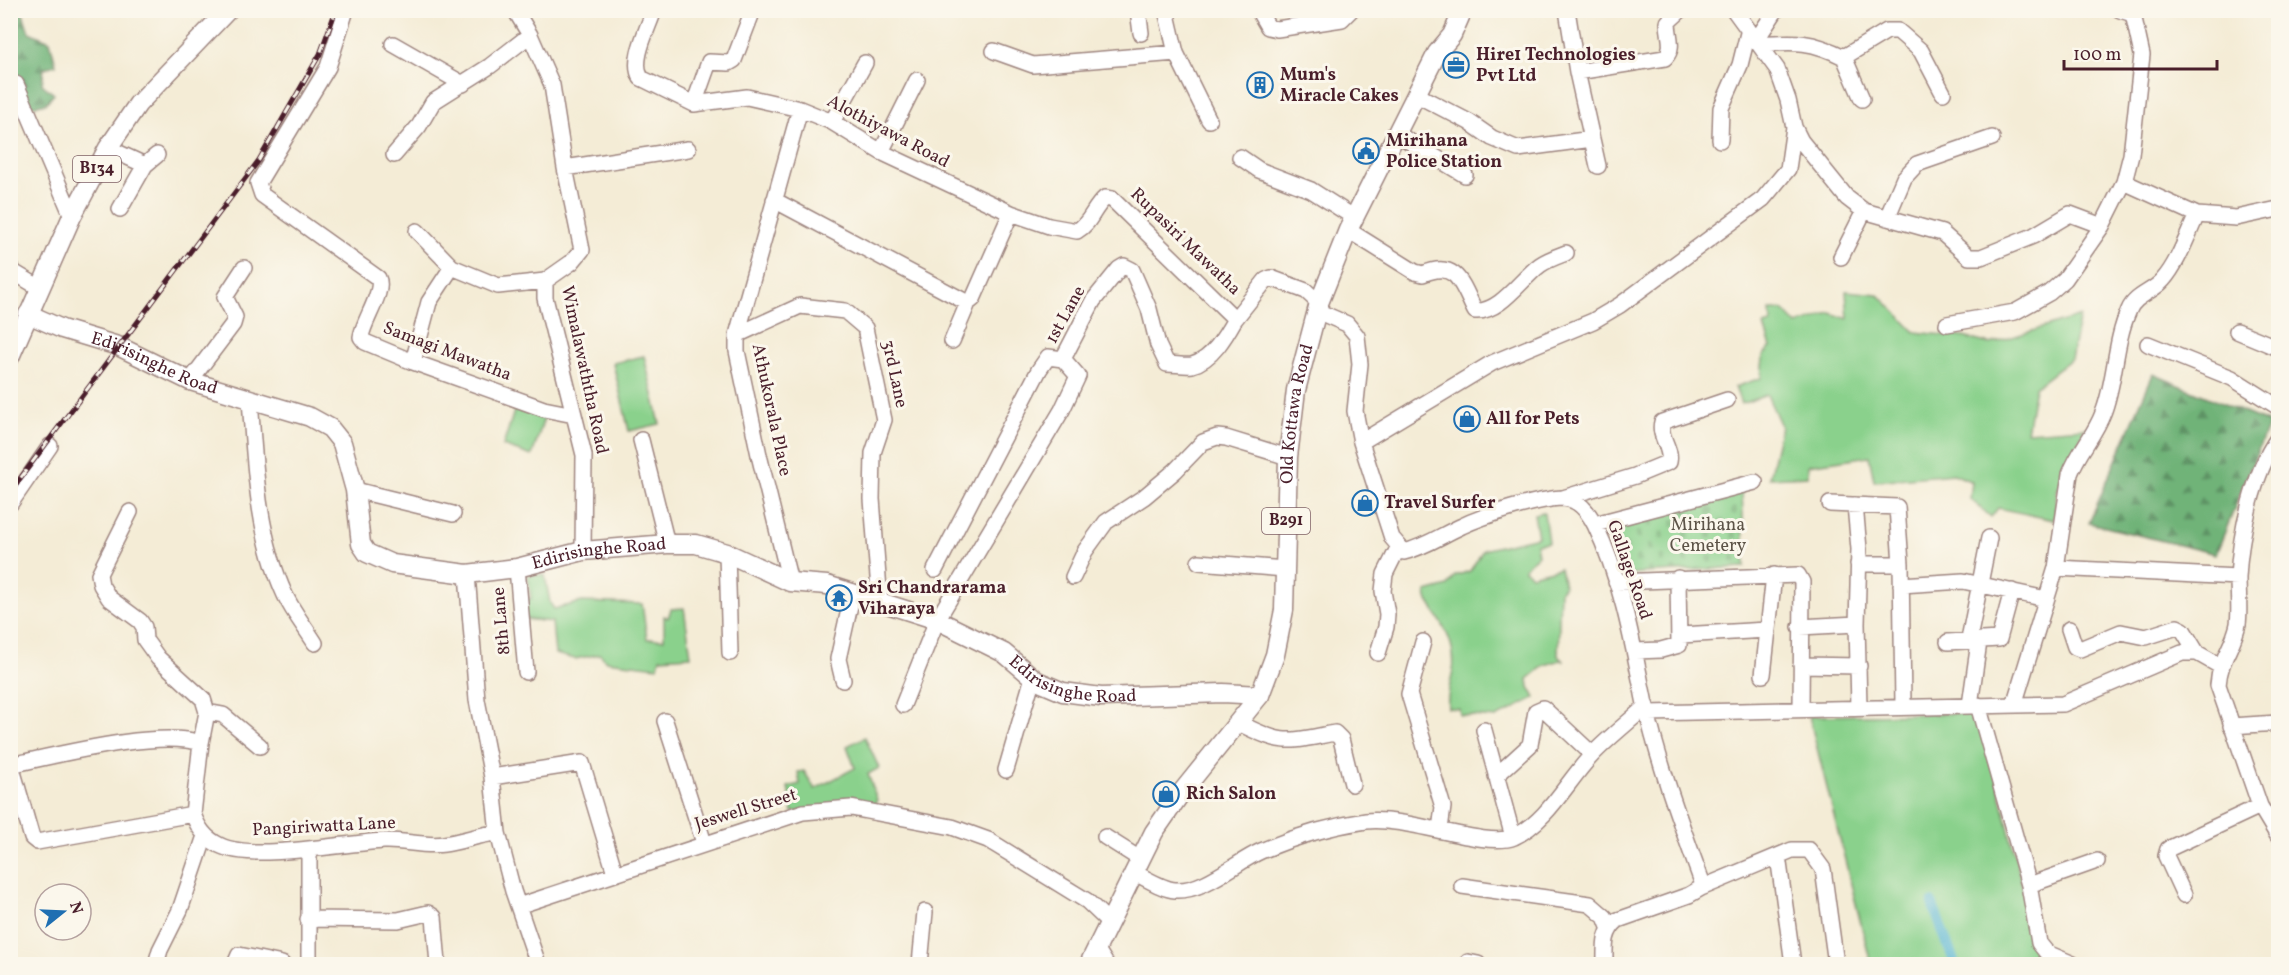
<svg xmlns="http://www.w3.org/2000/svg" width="2289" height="975" viewBox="0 0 2289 975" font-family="Vollkorn,serif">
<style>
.forest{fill:url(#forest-firs);stroke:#5c6952;stroke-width:1.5}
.cemetery{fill:url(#cemetery-stones);stroke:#6a785c;stroke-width:1.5}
.green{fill:#8ad18c;stroke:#6a785c;stroke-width:1.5}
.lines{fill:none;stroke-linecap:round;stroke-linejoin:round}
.canal{stroke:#52b4d0;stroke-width:10}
.minor-casing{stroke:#9f8680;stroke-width:18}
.major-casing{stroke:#9f8680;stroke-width:21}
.minor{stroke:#fff;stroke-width:15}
.major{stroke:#fff;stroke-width:18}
.rail-casing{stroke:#4a1f2b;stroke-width:5}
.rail{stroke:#fbf7ec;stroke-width:3;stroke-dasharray:9;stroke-linecap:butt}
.labels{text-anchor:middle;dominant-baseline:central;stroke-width:6;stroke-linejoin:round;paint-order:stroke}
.shield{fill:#fbf7ec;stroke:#7f6065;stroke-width:1.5}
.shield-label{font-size:16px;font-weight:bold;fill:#4a1f2b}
.poi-label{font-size:18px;font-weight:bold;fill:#4a1f2b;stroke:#fbf7ec;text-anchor:start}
.street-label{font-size:18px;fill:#4a1f2b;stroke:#fbf7ec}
.park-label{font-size:18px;fill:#5d5448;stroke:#fbf7ec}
</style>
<defs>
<pattern id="forest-firs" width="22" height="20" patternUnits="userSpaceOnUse" patternTransform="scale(1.5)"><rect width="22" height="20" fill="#6fb378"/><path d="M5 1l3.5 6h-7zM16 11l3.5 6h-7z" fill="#5d9163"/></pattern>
<pattern id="cemetery-stones" width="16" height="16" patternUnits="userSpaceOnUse" patternTransform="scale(1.5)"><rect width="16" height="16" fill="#8ad18c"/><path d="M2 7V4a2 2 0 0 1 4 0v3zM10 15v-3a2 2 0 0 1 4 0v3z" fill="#79b379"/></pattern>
</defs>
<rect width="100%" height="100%" fill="#fbf7ec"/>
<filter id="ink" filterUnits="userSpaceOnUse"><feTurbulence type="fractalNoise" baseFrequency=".0167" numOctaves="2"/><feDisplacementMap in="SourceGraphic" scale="12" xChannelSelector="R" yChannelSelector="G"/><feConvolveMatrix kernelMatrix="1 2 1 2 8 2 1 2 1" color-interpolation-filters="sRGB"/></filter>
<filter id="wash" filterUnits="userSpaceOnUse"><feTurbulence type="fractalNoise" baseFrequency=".008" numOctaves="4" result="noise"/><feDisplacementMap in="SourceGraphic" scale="24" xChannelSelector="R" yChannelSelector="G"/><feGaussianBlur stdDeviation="1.35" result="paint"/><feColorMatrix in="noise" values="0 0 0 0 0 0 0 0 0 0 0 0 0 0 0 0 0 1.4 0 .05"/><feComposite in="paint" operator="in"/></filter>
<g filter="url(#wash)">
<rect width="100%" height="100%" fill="#f4ecd6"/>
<!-- forest -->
<path class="forest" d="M10,11H22L29,32L50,41L56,65L44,68L42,84L54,94L46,103L33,106L28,103L11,62Z
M2153,374L2269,423L2216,554L2089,523Z"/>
<!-- cemetery -->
<path class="cemetery" d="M1742,490L1745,567L1626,574L1606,527Z"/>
<!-- green -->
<path class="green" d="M1846,291L1878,294L1915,332L1963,337L1990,344L2080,316L2071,359L2035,387L2027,432L2085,428L2057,491L2054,520L1998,508L1991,517L1970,499L1972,482L1954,474L1874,481L1869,456L1808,465V476L1769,478L1781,426L1767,395L1741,404L1735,387L1761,378L1763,356L1771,347L1764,326L1771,324L1770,310H1783L1797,325L1831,313L1848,319Z
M644,356L660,424L629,431L613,363Z
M515,408L544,418L532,456L503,446Z
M1544,512L1548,542L1536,544L1538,555L1524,568L1531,575L1560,568L1564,586L1560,591L1558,656L1564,662L1561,660L1545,665L1528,679L1529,687L1535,698L1496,718L1460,715L1459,709L1448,708C1446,695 1451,683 1453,670C1457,642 1440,621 1427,599L1426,592L1448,586L1455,576L1470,571L1483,550L1538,537L1534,514Z
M528,575H545L550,603L554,609L582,602L642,604L647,639H664V616L668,618L671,609L684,608L691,656L660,658L658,667L606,661L600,654L575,659L555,654L552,622L525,619L524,599H531Z
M1981,713L2035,939L2062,964H1871L1809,716Z
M865,737L879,768L868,774L877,800L872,808L792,812L788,787L800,784L798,772L804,771L815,789L855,768L847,746Z"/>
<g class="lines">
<!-- canal -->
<path class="canal" d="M1932,903L1955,964"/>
</g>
</g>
<g filter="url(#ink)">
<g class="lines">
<!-- minor casing -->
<g class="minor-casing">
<path id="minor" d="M346,10L328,67L258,183L262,195L378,278C385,291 363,321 361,337L365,342L413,362L544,409L574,415
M515,10L530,35L552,85L565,168L582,250L572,262L545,281V298L584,455L583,551
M654,10C648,29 630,61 641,78L694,104L747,97L800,109L832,122L881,152L1011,213
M1138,10L1141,33
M1166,10L1176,53L1209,120
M1567,10L1577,72L1598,166
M1734,10L1777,69L1788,100L1794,127L1801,141L1847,198L1864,211L1942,233L1969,257H1981L2033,236L2070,214L2102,226
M1261,15L1268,27L1277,29L1342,19L1351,10
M1757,39L1776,10
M393,44L463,84
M1761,44C1796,41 1812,41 1844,57
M994,51L1033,65L1176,53
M1844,57L1887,31H1898L1921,51L1943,93
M1844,57L1862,99
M1577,72L1665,58C1675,47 1668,36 1668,22L1681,10
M16,84L72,216
M1417,95L1469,122L1492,138L1518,149L1592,139
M694,104L709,62L729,63L734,60L753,10
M832,122L865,63
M1397,134L1465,175
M1720,140L1721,108L1740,65L1748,33
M108,148L145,165L157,155
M881,152L917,80
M394,155L419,126L433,102L490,66L530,35
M1240,157L1259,170L1311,190L1355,218
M565,168L688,149
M2124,182L2197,215L2236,218L2278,209
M774,200L968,303L973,299L1011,213L1049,226L1077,231C1091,223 1093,208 1105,198L1112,199L1235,319L1266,280L1271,278L1306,291L1319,303
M120,209L145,165
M1887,218L1904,178L1917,164L1992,138
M1348,230L1415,272L1423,274C1457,259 1462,285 1475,311C1500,313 1521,279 1540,265C1547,260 1558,256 1566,253
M417,231L452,267L498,286L545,281
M1841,257L1864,211
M10,267L15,273L40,288
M1317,311L1347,324L1357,336L1360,364L1355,411L1361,442L1392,538L1404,552C1425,547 1442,535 1462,526C1485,515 1537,499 1562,498C1578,498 1589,513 1595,525C1622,581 1633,645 1645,704C1659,765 1681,824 1702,882L1701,888
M1947,324L2015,312L2049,293L2065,279L2102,226L2124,182L2131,155L2142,55L2133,14L2120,10
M2237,331L2278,348
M737,335L800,306L845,311L865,328L884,420L873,453L872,499L880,603
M952,341L968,303
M2148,344L2232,378L2278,407
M413,362L429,302L452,267
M190,381L233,324L235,317L225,297L244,268
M250,399C255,466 257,534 285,595C293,612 305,627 315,643
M2278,438C2253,473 2240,535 2238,578C2238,594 2240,609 2238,624C2233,648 2220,658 2218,685L2260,806L2278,836
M641,440L667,544
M1361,442L1492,363L1593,321L1620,305L1763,199L1788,169L1794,127
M355,490L453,514
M1563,498L1635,476L1669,462C1672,448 1658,436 1662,422L1727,400
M10,504L50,446
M1830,504L1897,507L1901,564L1903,705
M1855,505L1859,549L1857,624L1859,707
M130,512L99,574L101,585L109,598L140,621L144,627L145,640L158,658L203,699L207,712L201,743
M1595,524L1755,482
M727,553L730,653
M1199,562L1285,569
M1858,564H1901
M517,568L526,672
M2056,568L2238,577
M935,570L1039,370L1048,357L1063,359
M467,574L477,700L492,777L498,833L513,891L538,964
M1073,577L1085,551L1106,522L1144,497L1175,471L1203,442L1217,437L1226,438L1288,457
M790,582L759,455L737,351V335L800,109
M1616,582L1798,575L1802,582L1801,708
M1901,585L1963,581L2046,599
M1800,627L1857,624
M2069,629L2075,647L2080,649L2121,632L2146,637L2177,627L2183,630L2197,653
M1681,635L1767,630
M1969,639L1989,538
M1423,642L1409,694L1443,807L1440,829
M1948,642L1999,639L2012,591
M1636,651L1661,650L1679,645L1678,578
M1378,653L1386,627L1387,614L1383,591L1385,574L1399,546
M1801,665L1859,666
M1763,675L1774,575
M843,680L838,659L853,592
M903,705L937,620L1062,410L1078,376L1063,359L1093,301L1119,269L1124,266L1132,270L1149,309L1158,345L1167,364C1175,364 1185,366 1192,365C1212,360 1226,335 1235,319
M1970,705L1979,642
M1978,705L2029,885L2039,943L2047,953L2073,964
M2014,705L2056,568L2070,474C2078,452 2095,435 2103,413C2116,380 2114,343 2129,310C2135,295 2153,292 2163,280C2178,263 2187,236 2197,215
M207,712L223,715L260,746
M1648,713L2063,704L2182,653H2197L2220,666
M665,721L704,843
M1239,723C1284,746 1286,742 1335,733L1341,739L1352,784
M2231,726L2278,723
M1484,730L1513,837
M10,765C58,755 158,729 201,743L193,814
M11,765L32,838L37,842L193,814C198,828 205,838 219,845C252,862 344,843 384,841C403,840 424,847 444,844C462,842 479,834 498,833
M1006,770L1033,677
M1496,776L1530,745L1536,711L1543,708L1592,754
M492,777L582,763L615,873
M1105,837L1140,859
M309,850V964
M1778,856L1793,964
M1133,872C1146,878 1162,889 1175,890C1204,892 1236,862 1261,851C1294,837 1331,826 1366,821C1407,816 1486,849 1514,837C1548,821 1567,781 1592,755C1608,738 1628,723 1646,706
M2029,885L2097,861
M1462,886L1590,904L1605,917L1609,927
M2184,895L2166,856L2168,849L2260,806
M518,906L803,812L851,808L952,827L988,840L1087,901L1109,922
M308,919L398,920L428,913L434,917L438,964
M1096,948L1106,964
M1468,962L1478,964
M156,964L160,950L180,910L205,836
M235,964L239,955L282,964
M920,964L925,912
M1605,964C1605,947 1603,932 1618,920L1689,895L1701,888L1792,850H1809L1823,869L1836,964"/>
</g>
<!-- major casing -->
<g class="major-casing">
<g id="major">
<path id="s1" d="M28,314L62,329L118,346L190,381L310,417L330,428L342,443L355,490L361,544L367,553L392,564L467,574L517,568L583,551L667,544H696L727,553L790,582L827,585L937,620L1004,653L1037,681L1063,692L1101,697L1223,693L1260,695"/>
<path d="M10,357L72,216L108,148L138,104L228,10"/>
<path id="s2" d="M1089,964L1154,832L1181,793L1260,695L1275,655L1284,610L1288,457L1296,390L1319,303L1348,230L1437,53L1452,35L1463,10"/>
</g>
</g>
<!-- minor -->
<use href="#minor" class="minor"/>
<!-- major -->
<use href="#major" class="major"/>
<!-- rail casing -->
<g class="rail-casing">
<path id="rail" d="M10,492L259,160L320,54L336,10"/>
</g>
<!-- rail -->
<use href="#rail" class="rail"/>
</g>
</g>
<!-- icons -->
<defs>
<g id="office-ring" transform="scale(1.35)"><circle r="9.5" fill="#fbf7ec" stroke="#1f6fb2" stroke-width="1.5"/><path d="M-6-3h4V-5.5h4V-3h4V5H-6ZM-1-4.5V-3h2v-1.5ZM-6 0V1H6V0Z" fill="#1f6fb2"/></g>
<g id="building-ring" transform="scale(1.35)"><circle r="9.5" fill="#fbf7ec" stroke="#1f6fb2" stroke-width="1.5"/><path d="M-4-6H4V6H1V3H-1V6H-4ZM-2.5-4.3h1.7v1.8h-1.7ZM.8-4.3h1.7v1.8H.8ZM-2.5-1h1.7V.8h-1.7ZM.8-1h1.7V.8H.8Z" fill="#1f6fb2"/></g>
<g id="civic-ring" transform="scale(1.35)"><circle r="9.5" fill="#fbf7ec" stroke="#1f6fb2" stroke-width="1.5"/><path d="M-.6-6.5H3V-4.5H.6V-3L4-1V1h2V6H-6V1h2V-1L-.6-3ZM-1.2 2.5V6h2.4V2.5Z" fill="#1f6fb2"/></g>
<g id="shop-ring" transform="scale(1.35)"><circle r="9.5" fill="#fbf7ec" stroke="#1f6fb2" stroke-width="1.5"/><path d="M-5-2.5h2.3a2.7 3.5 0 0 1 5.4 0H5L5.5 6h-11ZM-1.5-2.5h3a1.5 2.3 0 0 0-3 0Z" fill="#1f6fb2"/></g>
<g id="temple-ring" transform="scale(1.35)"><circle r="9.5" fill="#fbf7ec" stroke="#1f6fb2" stroke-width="1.5"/><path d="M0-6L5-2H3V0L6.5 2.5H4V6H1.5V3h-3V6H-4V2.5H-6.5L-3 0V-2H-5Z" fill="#1f6fb2"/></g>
</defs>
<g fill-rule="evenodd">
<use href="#office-ring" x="1456" y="65"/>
<use href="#building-ring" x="1260" y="85"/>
<use href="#civic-ring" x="1366" y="151"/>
<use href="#shop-ring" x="1467" y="419"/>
<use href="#shop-ring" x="1365" y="503"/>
<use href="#temple-ring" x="839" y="598"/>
<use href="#shop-ring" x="1166" y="794"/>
</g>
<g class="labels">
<!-- shield labels -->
<g class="shield">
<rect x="73" y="156" width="48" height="26" rx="4.5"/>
<rect x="1262" y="508" width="48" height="26" rx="4.5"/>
</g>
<g class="shield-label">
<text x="97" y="169">B134</text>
<text x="1286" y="521">B291</text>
</g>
<!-- poi labels -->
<g class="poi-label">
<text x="1476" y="55">Hire1 Technologies<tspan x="1476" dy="21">Pvt Ltd</tspan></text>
<text x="1280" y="75">Mum's<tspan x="1280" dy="21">Miracle Cakes</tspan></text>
<text x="1386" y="141">Mirihana<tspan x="1386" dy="21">Police Station</tspan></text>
<text x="1486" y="419">All for Pets</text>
<text x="1384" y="503">Travel Surfer</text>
<text x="858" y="588">Sri Chandrarama<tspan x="858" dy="21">Viharaya</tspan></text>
<text x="1186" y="794">Rich Salon</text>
</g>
<!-- street labels -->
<g class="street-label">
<text transform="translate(888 132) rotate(28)">Alothiyawa Road</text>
<text transform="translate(1185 242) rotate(44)">Rupasiri Mawatha</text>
<text transform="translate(1066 315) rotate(-61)">1st Lane</text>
<text transform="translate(447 352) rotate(21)">Samagi Mawatha</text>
<text stroke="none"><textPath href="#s1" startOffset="136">Edirisinghe Road</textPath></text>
<text transform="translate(584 370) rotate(78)">Wimalawaththa Road</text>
<text transform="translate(894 374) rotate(78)">3rd Lane</text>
<text transform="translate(771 410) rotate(78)">Athukorala Place</text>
<text stroke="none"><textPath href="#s2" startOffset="606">Old Kottawa Road</textPath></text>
<text stroke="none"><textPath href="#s1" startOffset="694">Edirisinghe Road</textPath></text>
<text transform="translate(1629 570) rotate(71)">Gallage Road</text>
<text transform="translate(502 621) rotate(-95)">8th Lane</text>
<text stroke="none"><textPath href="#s1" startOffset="1198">Edirisinghe Road</textPath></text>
<text transform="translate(746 810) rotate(-17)">Jeswell Street</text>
<text transform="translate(324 827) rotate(-3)">Pangiriwatta Lane</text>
</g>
<!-- park labels -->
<g class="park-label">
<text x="1708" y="525">Mirihana<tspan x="1708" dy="21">Cemetery</tspan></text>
</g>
</g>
<!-- margin -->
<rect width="2289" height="975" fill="none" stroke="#fbf7ec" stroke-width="36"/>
<!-- north arrow -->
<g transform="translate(63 912) rotate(72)"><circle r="28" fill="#fbf7ec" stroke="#b4a19f" stroke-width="1.5"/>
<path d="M0-4.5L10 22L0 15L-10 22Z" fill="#1f6fb2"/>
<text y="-9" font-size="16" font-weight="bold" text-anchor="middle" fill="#4a1f2b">N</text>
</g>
<!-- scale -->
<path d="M2064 60v9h153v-9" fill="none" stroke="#4a1f2b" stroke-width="3"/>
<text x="2073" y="60" font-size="18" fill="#4a1f2b" stroke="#fbf7ec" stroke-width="4.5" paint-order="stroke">100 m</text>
</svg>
